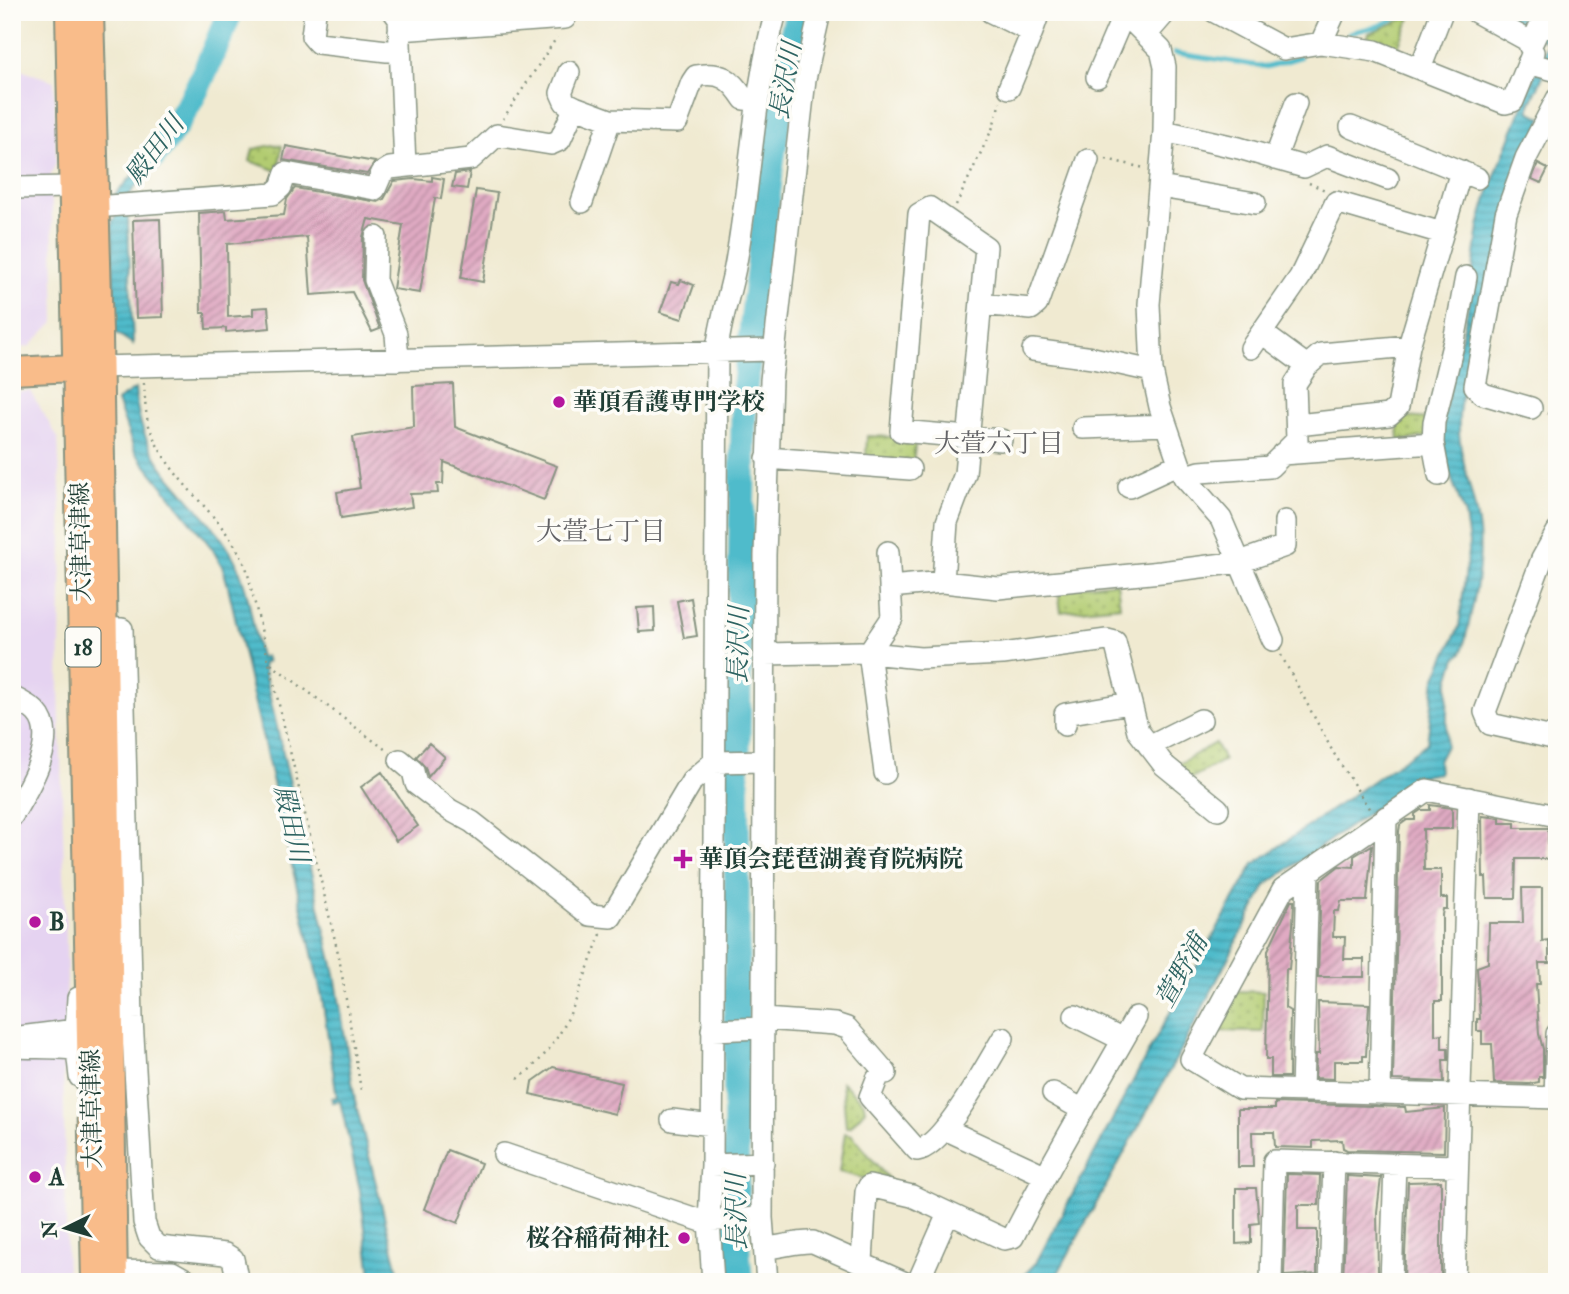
<svg xmlns="http://www.w3.org/2000/svg" width="1569" height="1294" viewBox="0 0 1569 1294" font-family="'IM FELL Double Pica','Noto Serif JP',serif">
<style>
.built{fill:#e5d3f1}
.park{fill:url(#park-dots);stroke:#688452;stroke-width:2}
.water{fill:url(#water-rules);stroke:#377c80;stroke-width:2}
.lines{fill:none;stroke-linecap:round;stroke-linejoin:round}
.stream{stroke:#4fbbcb;stroke-width:4.5}
.river{stroke:#4fbbcb;stroke-width:26}
.building{fill:url(#building-hatch)}
.minor-casing{stroke:#889482;stroke-width:24}
.major-casing{stroke:#889482;stroke-width:30}
.path{stroke:#889482;stroke-width:2.5;stroke-dasharray:2 5;stroke-linecap:butt}
.minor{stroke:#fff;stroke-width:21}
.major{stroke:#f9bc8a;stroke-width:26}
.poi-dot{fill:#b5179e;stroke:#fdfcf7;stroke-width:2.5}
.labels{text-anchor:middle;dominant-baseline:central;stroke-width:7;stroke-linejoin:round;paint-order:stroke}
.shield{fill:#fdfcf7;stroke:#62766e;stroke-width:2}
.shield-label{font-size:23px;font-weight:bold;fill:#1f3d34}
.poi-label{font-size:24px;font-weight:bold;fill:#1f3d34;stroke:#fdfcf7;text-anchor:start}
.street-label{font-size:24px;fill:#1f3d34;stroke:#fdfcf7}
.water-label{font-size:26px;font-style:italic;fill:#2d6361;stroke:#fdfcf7}
.neighbourhood-label{font-size:26px;fill:#636366;stroke:#fdfcf7}
</style>
<defs>
<pattern id="park-dots" width="8" height="8" patternUnits="userSpaceOnUse" patternTransform="scale(1.75)"><rect width="8" height="8" fill="#b2cc71"/><path d="M2 2h.1M6 6h.1" fill="none" stroke="#90a75e" stroke-width="1.8" stroke-linecap="round"/></pattern>
<pattern id="water-rules" width="6" height="5" patternUnits="userSpaceOnUse" patternTransform="scale(1.75)"><rect width="6" height="5" fill="#4fbbcb"/><path d="M0 2.5h6" fill="none" stroke="#4199a6"/></pattern>
<pattern id="building-hatch" width="6" height="6" patternUnits="userSpaceOnUse" patternTransform="scale(1.75)"><rect width="6" height="6" fill="#e0aac3"/><path d="M-1 1l2-2M0 6l6-6M5 7l2-2" fill="none" stroke="#b58c9f"/></pattern>
</defs>
<rect width="100%" height="100%" fill="#fdfcf7"/>
<filter id="ink" filterUnits="userSpaceOnUse"><feTurbulence type="fractalNoise" baseFrequency=".0143" numOctaves="2"/><feDisplacementMap in="SourceGraphic" scale="14" xChannelSelector="R" yChannelSelector="G"/><feConvolveMatrix kernelMatrix="1 2 1 2 8 2 1 2 1" color-interpolation-filters="sRGB"/></filter>
<filter id="wash" filterUnits="userSpaceOnUse"><feTurbulence type="fractalNoise" baseFrequency=".00686" numOctaves="4" result="noise"/><feDisplacementMap in="SourceGraphic" scale="28" xChannelSelector="R" yChannelSelector="G"/><feGaussianBlur stdDeviation="1.57" result="paint"/><feColorMatrix in="noise" values="0 0 0 0 0 0 0 0 0 0 0 0 0 0 0 0 0 1.4 0 .05"/><feComposite in="paint" operator="in"/></filter>
<g filter="url(#wash)">
<rect width="100%" height="100%" fill="#f0ead1"/>
<!-- built -->
<path class="built" d="M12,12H15V68L54,81L56,162L51,174L55,321L30,346L12,350Z
M30,391L58,438L62,540L59,686L67,978L63,1065L67,1282H12V393Z"/>
<!-- park -->
<path class="park" d="M1411,16L1395,53L1365,43L1369,33Z
M273,145L282,146L278,171L250,161L253,149Z
M1405,417L1430,419L1431,436L1399,441L1398,421Z
M867,436L916,438L913,463L866,460Z
M1117,582L1120,606L1061,612L1058,589Z
M1215,743L1224,760L1188,780L1177,765Z
M1234,991L1264,992L1263,1032L1215,1031Z
M842,1082L864,1103L865,1110L850,1127H846Z
M845,1133L852,1135L894,1186L839,1172Z"/>
<!-- water -->
<path class="water" d="M1493,12H1509L1552,36L1557,26V44L1530,105V112L1542,117L1461,399C1452,450 1473,482 1479,531C1483,572 1471,614 1462,653L1456,658L1448,684L1446,746L1438,761L1439,773L1421,776L1266,885L1181,1050L1053,1282H1009L1020,1279L1036,1263L1158,1034L1254,864L1427,743L1435,679L1459,627L1469,543L1465,515L1448,469L1442,439L1443,418L1467,313L1479,226L1490,188L1548,42Z
M173,131L176,133L127,198L133,344L115,332L112,220L115,219L114,196Z
M135,389C141,473 193,489 231,553C249,583 252,625 260,658L265,656L267,662L262,664L335,974L355,1101L399,1274L412,1282H372L360,1190L340,1101L332,1102V1098L337,1097L322,997L228,586L223,568L212,548L135,452L117,401Z"/>
<g class="lines">
<!-- stream -->
<path class="stream" d="M1349,33L1378,26L1409,12
M1175,53L1267,67L1300,57"/>
<!-- river -->
<path class="river" d="M152,158C190,113 208,66 230,12
M740,1282L736,1232L737,770L744,395L772,159L791,41L798,12"/>
</g>
<g id="blocks">
<!-- building -->
<path class="building" d="M286,146L335,155L375,162L367,174L283,160Z
M1538,164L1548,169L1541,183L1532,179Z
M470,172L467,189L452,187L455,174Z
M432,177L444,179L441,199L435,198L420,293L393,289L403,225L368,219L363,237L362,280L380,329L372,332L352,292L311,295L307,237L227,244L228,317L253,315V308L268,307L270,328L226,332V328L206,329L205,313H201L199,213L226,211L227,219L284,215L287,199L295,188L378,202L384,199L394,181L414,179L432,181Z
M476,190L497,193L483,282L461,278Z
M160,219L163,317L136,318L133,220Z
M681,280L694,285L682,319L660,312L671,282L679,284Z
M453,384L455,427L557,466L544,500L444,462L443,484H437L438,493L410,494L412,507L341,518L337,492L360,488L353,437L414,427L413,386Z
M691,598L697,636L684,638L677,601Z
M654,607L655,631L639,632L637,608Z
M429,743L445,757L428,777L425,767L416,757Z
M382,772L418,826L396,841L361,787Z
M1430,805L1452,808V829H1423L1424,870H1441V898H1447V909H1443L1442,915V1001H1435V1035L1442,1034V1048H1448V1060H1443L1444,1082L1393,1080L1399,831L1400,825L1407,820H1415V814L1421,810H1430Z
M1482,816L1500,818V823H1515V828H1548L1549,859H1516L1515,898H1487L1486,877H1483Z
M1372,845L1367,901H1341L1339,911H1334L1333,937H1345L1344,959H1364V977H1318L1321,880L1339,866L1354,867V856Z
M1522,888H1542V941L1549,940V963H1539L1540,984H1536L1539,1034L1543,1049V1077H1539V1082L1529,1084L1494,1083L1492,1044H1482V1031H1477V1019H1480L1477,967L1488,963L1489,923H1523Z
M1291,901H1294L1293,925L1289,969H1286L1285,1008L1290,1011L1289,1077H1271V1059H1266L1268,950Z
M1318,1002L1369,1004L1366,1056H1363V1061H1334V1079L1315,1078L1316,1054H1319Z
M553,1067L622,1083L615,1114L530,1094L532,1082Z
M1275,1103L1405,1107L1406,1112L1445,1108L1444,1152L1347,1150L1343,1148L1342,1140L1313,1141V1148L1275,1147L1274,1132H1252L1253,1167H1238V1109H1275Z
M447,1150L481,1163L458,1223L424,1209Z
M1287,1174L1320,1175L1319,1205H1298V1230H1317V1274L1284,1276Z
M1347,1176L1381,1178L1377,1212L1378,1272L1376,1278H1354V1282H1343Z
M1441,1181V1281L1404,1279L1408,1182Z
M1236,1188H1256L1259,1223L1251,1224V1243L1236,1244Z"/>
</g>
</g>
<g filter="url(#ink)">
<use href="#blocks" fill-opacity="0" stroke="#889482" stroke-width="2"/>
<g class="lines">
<!-- minor casing -->
<g class="minor-casing">
<path id="minor" d="M315,12L312,36L318,43L387,51L400,50
M394,12L399,19L405,166
M991,12L1032,32L1039,12
M1123,12L1161,50L1165,67L1164,131L1149,304L1152,371L1160,407L1184,477L1221,519L1273,640
M1215,12L1284,49L1321,43L1375,51L1505,103L1513,101L1533,52L1527,40L1476,12
M399,30L565,18L568,12
M1146,35L1166,12
M1321,43L1335,12
M1530,47L1541,24L1557,30
M1528,63L1557,71
M1420,69L1442,12
M569,72L561,93L565,102L575,107
M1097,77L1124,14
M1009,88L1032,32
M1351,127L1477,178
M1164,131L1239,148L1304,167L1327,156L1388,179
M1275,159L1296,103
M1160,187L1255,203
M12,188L73,187
M582,202L610,120
M94,207L273,194L281,187L286,173L375,189L382,173L390,168L471,159L497,135L551,144L560,140L575,107L610,120L677,122L692,82L696,76C721,71 731,79 744,99L758,100
M376,237L375,280L396,334L398,360
M981,304L1031,309L1037,304L1088,160
M1262,333L1307,366
M1251,348L1300,277L1336,202L1442,233
M1033,350L1093,358L1152,371
M99,367L774,350
M1531,408L1483,394L1475,386L1506,214L1526,158L1557,99
M1297,425L1389,415L1398,407L1409,346L1461,171
M1083,428L1166,425
M1433,443L1439,475
M1282,454L1433,443L1434,422L1454,341L1466,277
M767,458L910,469
M1184,477L1200,472L1270,467L1297,440L1295,384L1307,366L1321,354L1409,346
M1129,487L1179,464
M1557,532L1542,559L1485,712L1490,724L1557,739
M943,582L947,522L965,474L986,247L930,208L919,214L901,431L1001,440
M890,587L943,582L998,588L1161,572L1240,562L1285,546V521
M88,628L122,629L132,1019L144,1222L149,1237L159,1247L225,1254L233,1259L238,1282
M765,654L860,652L920,658L1003,654L1107,640L1115,642L1138,731L1164,765L1218,809
M12,697C20,701 30,706 36,712C61,738 26,792 12,816
M1065,725V714L1130,703
M1149,746L1201,720
M400,760L413,771L416,784L450,810L472,822L590,915L611,917L692,781L714,762L764,761
M885,773L869,652L892,618L888,552
M1557,816L1427,790L1283,889L1191,1059L1240,1089L1557,1098
M1075,1016L1123,1040
M763,1019L835,1024L847,1028L886,1073
M712,1030L763,1028
M12,1038L76,1030L78,998
M18,1047C30,1048 69,1047 77,1050L80,1077
M877,1079L870,1097L917,1150C944,1147 988,1062 1003,1038
M1302,1091L1308,872
M1053,1093L1083,1110
M1380,1094L1386,817
M1555,1098L1557,1034
M672,1120L712,1125
M945,1129L1044,1175
M504,1154L702,1221L762,1218
M712,1165L763,1163
M765,1248C782,1247 797,1241 813,1242L903,1282
M862,1262L866,1192L869,1186L912,1196L1004,1239L1013,1237C1051,1162 1095,1090 1136,1017
M113,1271L172,1272L190,1282
M713,1282L709,1221L712,1165L717,351C720,319 731,292 736,262C751,179 753,94 776,12
M767,1282L762,1218L765,555L771,380L805,79L820,12
M918,1282L948,1214
M1271,1282L1274,1161L1457,1166
M1330,1282L1334,1162
M1391,1282L1395,1164
M1454,1282L1469,798"/>
</g>
<!-- major casing -->
<g class="major-casing">
<path id="major" d="M69,12L95,1282
M90,12L99,334L114,1282
M12,371L94,367"/>
</g>
<!-- path -->
<path class="path" d="M503,119L557,37
M1106,159L1144,168
M1309,183L1325,190
M956,205L993,127L1000,102
M144,383C145,398 145,417 151,431C171,485 227,516 247,570L339,957L361,1090
M1547,413L1557,417
M1281,655L1333,752L1370,810
M271,664L386,750
M518,1079C572,1039 577,989 602,932"/>
<!-- minor -->
<use href="#minor" class="minor"/>
<!-- major -->
<use href="#major" class="major"/>
</g>
</g>
<!-- markers -->
<g class="poi-dot">
<circle cx="559" cy="402" r="7"/>
<path d="M679.5 848.5h7v7h7v7h-7v7h-7v-7h-7v-7h7z"/>
<circle cx="35" cy="922" r="7"/>
<circle cx="35" cy="1177" r="7"/>
<circle cx="684" cy="1238" r="7"/>
</g>
<g class="labels">
<!-- shield labels -->
<rect class="shield" x="65.5" y="627.5" width="35" height="39" rx="5"/>
<g class="shield-label">
<text x="83" y="647">18</text>
</g>
<!-- poi labels -->
<g class="poi-label">
<text x="573" y="402">華頂看護専門学校</text>
<text x="699" y="859">華頂会琵琶湖養育院病院</text>
<text x="49" y="922">B</text>
<text x="49" y="1177">A</text>
<text x="670" y="1238" text-anchor="end">桜谷稲荷神社</text>
</g>
<!-- street labels -->
<g class="street-label">
<text transform="translate(81 542) rotate(-91)">大津草津線</text>
<text transform="translate(92 1109) rotate(-91)">大津草津線</text>
</g>
<!-- water labels -->
<g class="water-label">
<text transform="translate(786 81) rotate(-80)">長沢川</text>
<text transform="translate(155 150) rotate(-53)">殿田川</text>
<text transform="translate(739 645) rotate(-89)">長沢川</text>
<text transform="translate(291 824) rotate(77)">殿田川</text>
<text transform="translate(1182 971) rotate(-61)">萱野浦</text>
<text transform="translate(737 1212) rotate(-91)">長沢川</text>
</g>
<!-- neighbourhood labels -->
<g class="neighbourhood-label">
<text x="999" y="444">大萱六丁目</text>
<text x="601" y="532">大萱七丁目</text>
</g>
</g>
<!-- margin -->
<rect width="1569" height="1294" fill="none" stroke="#fdfcf7" stroke-width="42"/>
<!-- north arrow -->
<g transform="translate(66 1228) rotate(265)" stroke="#fdfcf7" stroke-width="5" paint-order="stroke">
<path d="M0-5L12 26L0 18L-12 26Z" fill="#1f3d34"/>
<text y="-10" font-size="19" font-weight="bold" text-anchor="middle" fill="#1f3d34">N</text>
</g>
</svg>
